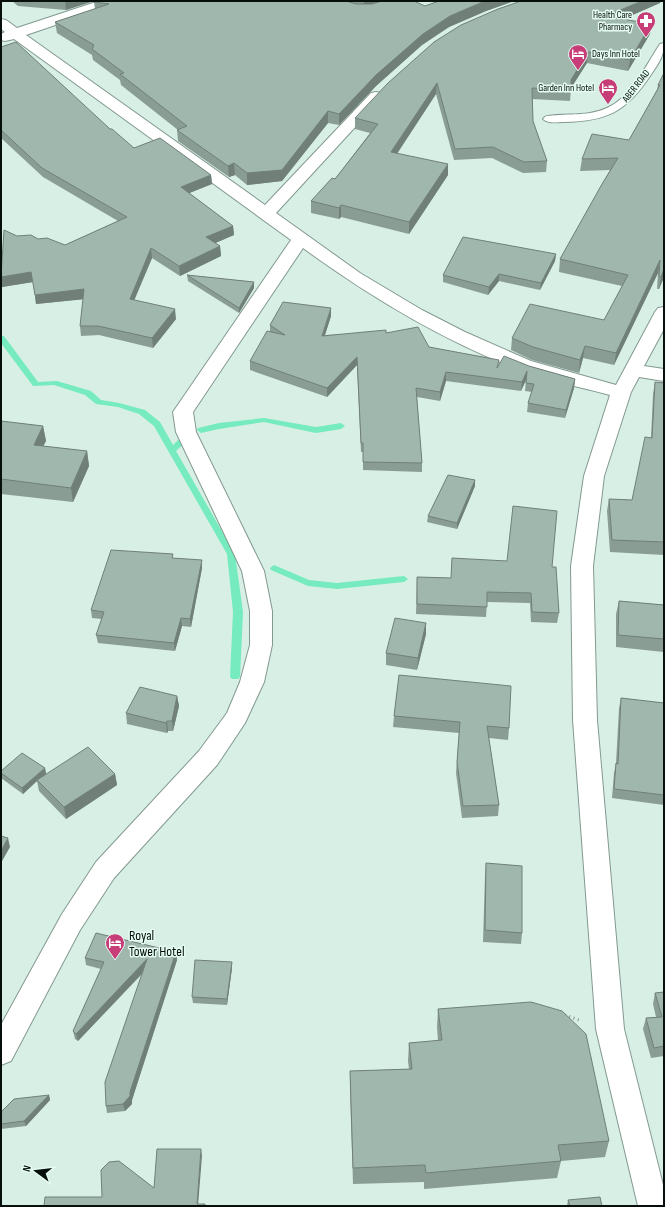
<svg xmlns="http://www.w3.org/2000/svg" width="665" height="1207" viewBox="0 0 665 1207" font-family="'Sofia Sans Condensed',sans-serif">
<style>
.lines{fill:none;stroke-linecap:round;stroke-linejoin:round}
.stream{fill:#75ebbf;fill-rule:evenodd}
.lane-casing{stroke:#839990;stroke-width:2}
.street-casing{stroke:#839990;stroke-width:2}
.path{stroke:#83958d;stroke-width:3;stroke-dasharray:1 3.5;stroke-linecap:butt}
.lane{fill:#fff;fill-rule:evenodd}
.street{fill:#fff;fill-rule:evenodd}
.wall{fill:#8a9d95}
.shaded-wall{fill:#708079}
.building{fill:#a0b7ad;stroke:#708079}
.labels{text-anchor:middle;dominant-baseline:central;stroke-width:3;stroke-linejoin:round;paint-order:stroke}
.far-poi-label{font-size:10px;fill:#070f0c;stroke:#e4fcf2;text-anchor:end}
.far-street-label{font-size:10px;fill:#070f0c;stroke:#e4fcf2}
.near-poi-label{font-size:14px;fill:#070f0c;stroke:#e4fcf2;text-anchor:start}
</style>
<rect width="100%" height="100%" fill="#d7efe4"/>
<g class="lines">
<!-- stream -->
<path class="stream" d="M1,336H4L38,382L57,381L91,391L101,400L119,403L145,410L160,422L173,445L180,438H186L187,440L186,442L176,451L235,554L243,612L240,677L238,679H232L230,677L233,612L227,554L154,426L139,414L118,407L96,404L85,395L54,385L33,386L1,343Z
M264,418L316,427L341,423L345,426L341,429L316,433L264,422L219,429L201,433L197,430L198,428L219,423Z
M274,565L309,580L337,583L404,576L408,579L404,582L337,589L308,586L271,570L270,568Z"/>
<!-- lane casing -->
<g class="lane-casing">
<path id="lane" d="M664,43C664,57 658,64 650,76C626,112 607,121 564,122C557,122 548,124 543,119C546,116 545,116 548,116C569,113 589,117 609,107C633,95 646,65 660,44Z"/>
</g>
<!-- street casing -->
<g class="street-casing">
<path id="street" d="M99,1H119L117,4L26,35L265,205L371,93L376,92L381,93L383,96L381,99L276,213L360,273L422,310L465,332L531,361L616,385L655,312L658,308L664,307V329L644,366L664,369V381L639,377L631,392L604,476L593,566L597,720L624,1029L664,1189V1206H638L596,1029L573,720L571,566L584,476L610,395C579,387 547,380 517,369C440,339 369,296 303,248L193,412L196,432L264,571L272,611V645L264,682L245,723L217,765L114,878L80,930L11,1061L1,1065V1025L62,914L96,862L199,751L227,713L240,682L250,645V611L242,571L176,432L173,412L291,240L14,39L5,41L1,40V34L5,32L1,29V19L6,20L17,28Z"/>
</g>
<!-- path -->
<path class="path" d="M565,1015L579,1020"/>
<!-- lane -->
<use href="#lane" class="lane"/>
<!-- street -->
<use href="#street" class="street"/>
</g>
<!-- wall -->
<path class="wall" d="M12,1H94L66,10L18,6Z
M98,1H414L425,6L439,1H514L486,11L449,27L422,45L376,86L339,125L328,123L282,181L247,185L235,175L229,177L178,141L177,130H178L121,85L120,80L93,60L92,55L57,33L55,22L95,9L94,2Z
M521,1L660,3L623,19L651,24L650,34L628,71L587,63L571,88L570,101L532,99L533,121L547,161L546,172L523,173L492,158L454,160L436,94L397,154L448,175L409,234L341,217L339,219L311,213V201L335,179L370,133L355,129V118Z
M1,47L134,148L211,175L212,184L189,193L233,226L234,235L215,243L220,246L221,256L180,276L152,258L134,300L176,319L153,348L99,335L81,336L80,326L83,299L36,304L33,282L2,287L1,277L17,236L38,239L65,245L118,221L43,177L1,138Z
M664,73V277L659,289H657L658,273L614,365L583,358L579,373L532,360L511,350L512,338L604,320L622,286L559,272L560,259L610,170L580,171L582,159L629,140L657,90L658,85Z
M556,254L555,261L540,290L499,281L488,295L443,282V275Z
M187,275L254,282V288L239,313L188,281Z
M331,308V316L325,335L386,333L429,347L498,367L529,366L575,379L574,388L565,418L527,412L528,403L532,392L525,391L526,380L521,391L446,381L440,401L417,397L422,463V472L363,470V452H361L357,365L327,397L250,370V361L270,331V325Z
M655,382L664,383V555L610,552L607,511L609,499L632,500L651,438L653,394Z
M1,421L43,426L46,441L43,446L87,451L89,466L73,502L1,494Z
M475,480V486L457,529L427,522L428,516Z
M452,558L552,567L559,613L557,623L531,622L530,603L487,602L486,617L416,614L417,577L451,578Z
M174,559L202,568L191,627L182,626L175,651L98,643L96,635L102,619L92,618L91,610Z
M619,601L664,605V652L616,647V614Z
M426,623V634L417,670L386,665V653Z
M399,675L509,728L508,740L489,738L499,805L498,816L462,818L456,773L459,733L393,727L394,716Z
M177,696L179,706L173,731H168L167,733L127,724L126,713Z
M621,698L664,703V805L612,798L614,773L616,763L619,708Z
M45,768L46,774H115L117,785L66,819L39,791L37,781L23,794L1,778V771Z
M486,863L522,933L521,944L483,942L485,875Z
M176,952L177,960L132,1100V1104L125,1111L107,1113L106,1106L143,973L78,1041L75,1039L73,1031L101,969L86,965L85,958Z
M232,962V968L227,1005L193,1003L192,997Z
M664,992V1056L651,1058L643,1029L646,1018L656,1017L653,1004L655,993Z
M438,1009L609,1141L605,1157L561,1161L557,1178L424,1189V1182L353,1184L350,1088V1071L409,1069L408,1061L409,1043L438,1041L437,1027Z
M49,1095L50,1100L26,1126L1,1129V1112Z
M568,1200L602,1206H567Z"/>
<!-- shaded-wall -->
<path class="shaded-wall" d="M65,1H94L66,10Z
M364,1H386L364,7Z
M485,1H514L486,11L449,27L422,45L376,86L339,125V114L376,75L423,34L450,16Z
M642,1H661L660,3L605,27L606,16Z
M651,24L650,34L628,71L630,60Z
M588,52L587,63L569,91L571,80Z
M437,83L436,94L390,164L391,152Z
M328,111V123L282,181L247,185V173Z
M234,163L235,175L229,177L228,166Z
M448,164V175L409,234V222Z
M211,175L212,184L182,196L181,187Z
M341,205V217L339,219V208Z
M233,226L234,235L206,247V237Z
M220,246L221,256L180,276L179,266Z
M151,248L152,258L131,308L130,299Z
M556,254L555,261L540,290L541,283Z
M660,260L658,273L614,365L616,353Z
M664,269V277L659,289L661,277Z
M31,272L33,282L2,287L1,277Z
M499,274V281L488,295L489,287Z
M254,282V288L239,313V308Z
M84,289L86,299L36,304L35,295Z
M331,308V316L322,344V336Z
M175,309L176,319L153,348L152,338Z
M585,346L583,358L579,373L580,360Z
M357,357V365L327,397V388Z
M527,371L526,380L521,391L522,382Z
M446,372V381L440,401V392Z
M575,379L574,388L565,418L566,410Z
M43,426L46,441L36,460L34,445Z
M87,451L89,466L73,502L71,488Z
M475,480V486L457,529V523Z
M202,560V568L191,627L190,619Z
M181,618L182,626L175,651L174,643Z
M426,623V634L417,670L418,658Z
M177,696L179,706L173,731L172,721Z
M167,721L168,731L167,733L166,723Z
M45,768L46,774L37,780V781L23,794L22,788Z
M115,774L117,785L66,819L64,807Z
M8,838L10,847L1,863V851Z
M176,952L177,960L132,1100V1104L125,1111L123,1104L130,1092Z
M147,959L149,966L78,1041L76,1034Z
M232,962V968L227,1005V999Z
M49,1095L50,1100L26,1126L24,1121Z
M201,1149L202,1156L198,1206L197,1204Z"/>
<!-- building -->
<path class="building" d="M98,1H346L356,4H372L382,1H414L425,6L439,1H485L450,16L423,34L376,75L339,114L328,111L282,170L247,173L234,163L228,166L177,130L187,126L120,74L124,73L92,49L94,45L55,22L109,4L94,2Z
M521,1H642L606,16L651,24L630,60L588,52L571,80V90L532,88L533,121L547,161L524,162L493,147L455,149L437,83L391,152L448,164L409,222L341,205L339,208L311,201L332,178L335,179L378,124L355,118L388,83L434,42L461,25L498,9Z
M16,42L110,129H112L134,148L160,138L211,175L181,187L233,226L206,237L220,246L179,266L151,248L130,299L175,309L152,338L98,326H80L84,289L35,295L31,272L1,277L4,230L17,236L31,235L38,239L47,238L65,245L127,217L42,168L1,130V47Z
M664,73V269L661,277L659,276L660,260L616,353L585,346L580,360L533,347L512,338L530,304L604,320L628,275L560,259L602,184L618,158L582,159L592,134L629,140L660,85H658Z
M463,237L556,254L541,283L499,274L489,287L443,275Z
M187,275L254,282L239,308Z
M283,302L331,308L322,336L386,330V333L418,327L429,347L499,360L497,368L504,356L529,366L575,379L566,410L528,403L534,384L526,383L527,371L522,382L446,372L440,392L416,388L422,463L363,462V443H361L357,357L327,388L250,361L267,331L285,335L270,325Z
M655,382L664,383V542L612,540L609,499L632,500L645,437L652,438Z
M1,421L43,426L34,445L87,451L71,488L1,479Z
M448,475L475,480L457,523L428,516Z
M513,506L557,511L552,567H556L559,613L532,612L531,593L487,592V607L417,604V577L451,578L452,558L507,561Z
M111,550L173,554L172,558L202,560L190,619L181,618L174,643L96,635L104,612L91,610Z
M619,601L664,605V639L618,635Z
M395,618L426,623L418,658L386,653Z
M399,675L511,686L509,728L487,726L499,805L463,806L457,762L460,722L394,716Z
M140,687L177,696L172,721H167L166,723L126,713Z
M621,698L664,703V795L614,789L616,763L618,764Z
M88,747L115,774L64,807L37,780Z
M22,753L45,768L22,788L1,773V771Z
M1,836L8,838L1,851Z
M486,863L522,866V933L485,930Z
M96,933L176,952L130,1092V1096L123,1104L106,1106L105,1082L147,959L76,1034L73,1031L104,962L85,958Z
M195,960L232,962L227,999L192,997Z
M664,992V1046L654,1048L646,1018L662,1017L655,993Z
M531,1002L562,1011L586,1034L609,1141L558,1145L561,1161L426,1173L425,1165L353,1168L350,1071L412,1069L409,1043L442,1040L438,1009Z
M49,1095L24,1121L1,1124V1112L14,1099Z
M157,1149H201L197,1204H205V1206H44L45,1197H102L101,1170L109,1162L119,1161L154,1188Z
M600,1197L602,1206H570L568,1200Z"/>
<!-- icons -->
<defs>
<g id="pharmacy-pin" transform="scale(1)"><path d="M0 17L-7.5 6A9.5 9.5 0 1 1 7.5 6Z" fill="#c63d77" stroke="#e4fcf2"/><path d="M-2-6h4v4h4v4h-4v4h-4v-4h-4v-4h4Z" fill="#fff"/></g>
<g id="hotel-pin" transform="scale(1)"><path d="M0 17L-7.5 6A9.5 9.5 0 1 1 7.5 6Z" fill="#c63d77" stroke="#e4fcf2"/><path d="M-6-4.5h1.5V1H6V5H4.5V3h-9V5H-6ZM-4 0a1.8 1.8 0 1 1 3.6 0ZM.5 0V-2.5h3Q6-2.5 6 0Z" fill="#fff"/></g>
</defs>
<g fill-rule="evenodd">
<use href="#pharmacy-pin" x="646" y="21"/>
<use href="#hotel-pin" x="578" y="54"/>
<use href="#hotel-pin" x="608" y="88"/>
<use href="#hotel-pin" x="115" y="943"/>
</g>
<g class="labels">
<!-- far-poi labels -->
<g class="far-poi-label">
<text x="632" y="15">Health Care<tspan x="632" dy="12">Pharmacy</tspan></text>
<text x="592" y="54" text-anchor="start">Days Inn Hotel</text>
<text x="594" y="88">Garden Inn Hotel</text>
</g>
<!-- far-street labels -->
<g class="far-street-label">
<text transform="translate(636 86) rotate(-52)">ABER ROAD</text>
</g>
<!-- near-poi labels -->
<g class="near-poi-label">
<text x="129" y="935">Royal<tspan x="129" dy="16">Tower Hotel</tspan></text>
</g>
</g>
<!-- border -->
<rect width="665" height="1207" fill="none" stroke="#070f0c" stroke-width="4"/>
<!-- north arrow -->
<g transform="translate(36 1171) rotate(285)" stroke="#e4fcf2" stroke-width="3" paint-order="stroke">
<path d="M0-3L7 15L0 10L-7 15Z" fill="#070f0c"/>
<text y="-6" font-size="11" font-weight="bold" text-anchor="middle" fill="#070f0c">N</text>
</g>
</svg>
